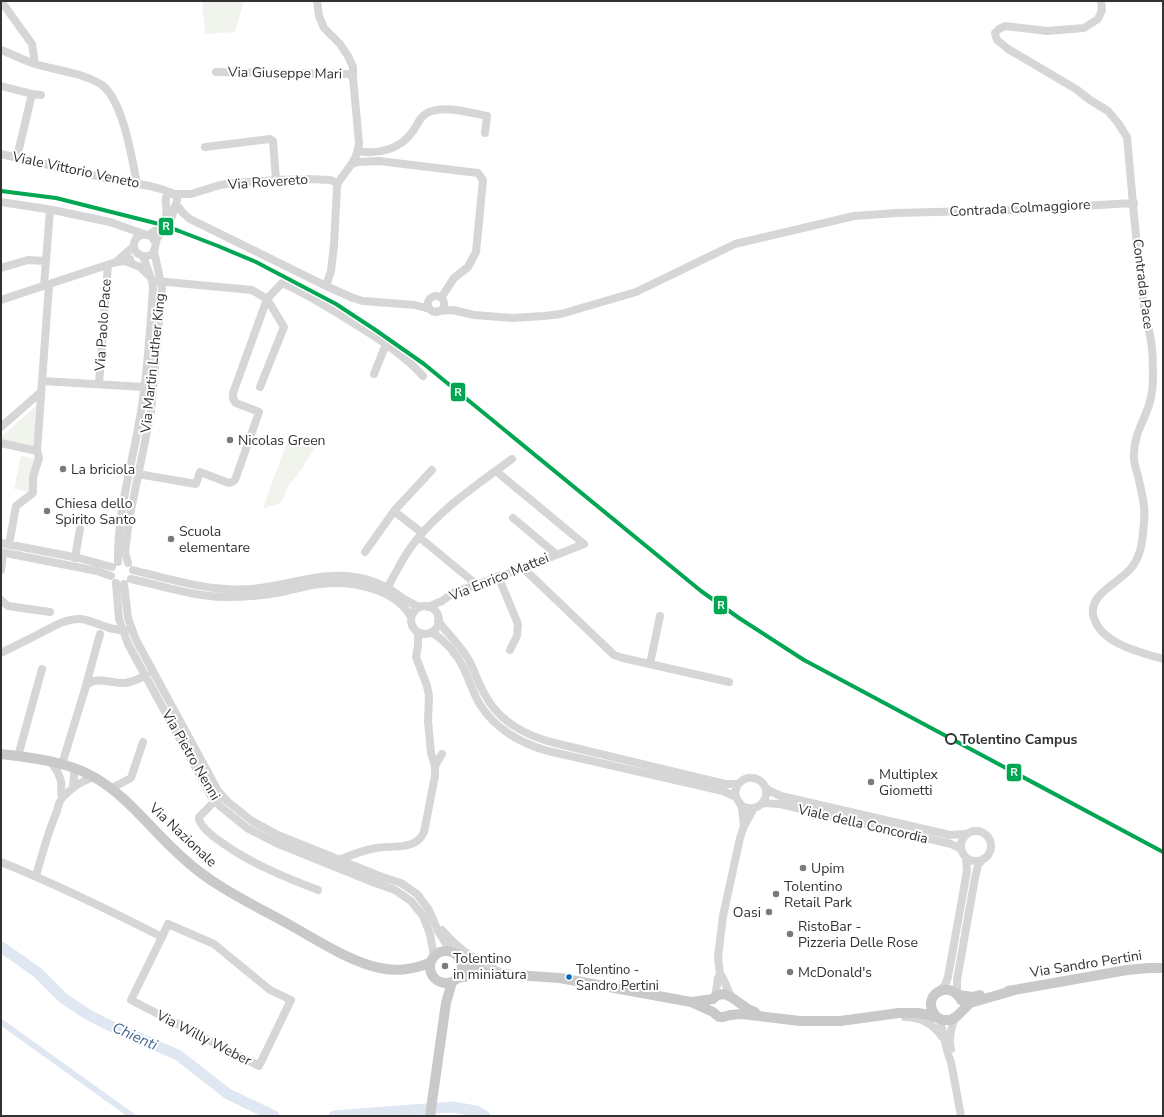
<svg xmlns="http://www.w3.org/2000/svg" width="1164" height="1117" viewBox="0 0 1164 1117" font-family="'Nunito Sans',sans-serif">
<style>
.green{fill:#f0f4ed}
.lines{fill:none;stroke-linecap:round;stroke-linejoin:round}
.canal{stroke:#dee7f2;stroke-width:6}
.river{stroke:#dee7f2;stroke-width:11}
.minor{stroke:#d6d6d6;stroke-width:8}
.major{stroke:#c9c9c9;stroke-width:10}
.rail-1-casing{stroke:#fff;stroke-width:7}
.rail-1{stroke:#00a651;stroke-width:4}
.poi-dot{fill:#7a7a7a;stroke:#fff;stroke-width:1.5}
.stop-dot{fill:#fff;stroke:#323232;stroke-width:2}
.bus-dot{fill:#0065bd;stroke:#fff;stroke-width:1.5}
.labels{text-anchor:middle;dominant-baseline:central;stroke-width:4;stroke-linejoin:round;paint-order:stroke}
.bus-label{font-size:13px;fill:#323232;stroke:#fff;text-anchor:start}
.street-label{font-size:14px;fill:#323232;stroke:#fff}
.poi-label{font-size:14px;fill:#323232;stroke:#fff;text-anchor:start}
.stop-label{font-size:14px;font-weight:bold;fill:#323232;stroke:#fff;text-anchor:start}
.water-label{font-size:15px;font-style:italic;fill:#436891;stroke:#fff}
.line-badge{stroke:#fff;stroke-width:1.5}
.badge-label{font-size:11px;text-anchor:middle;font-weight:bold;fill:#fff}
</style>
<rect width="100%" height="100%" fill="#fff"/>
<!-- green -->
<path class="green" d="M202,1H244L235,32L205,34Z
M36,406L33,446L1,439V437Z
M289,436L315,448L299,473L289,485L282,501L276,505L263,508Z
M21,456L37,459L31,492L14,489Z"/>
<g class="lines">
<!-- canal -->
<path class="canal" d="M1,1022L132,1116"/>
<!-- river -->
<path class="river" d="M1,947L20,960L38,973L63,998L87,1014L106,1024L178,1055L228,1094L274,1116
M334,1116L452,1107L476,1111L485,1116"/>
<!-- minor -->
<path class="minor" d="M1,1L32,44L35,64
M317,1L319,16L324,28L340,44L348,56L353,67V78
M1101,1L1102,10L1098,19L1084,28L1047,31L1005,26L999,29L995,33L997,40L1008,49L1076,89L1090,100L1108,111L1118,123L1127,137C1132,191 1136,245 1143,300C1144,313 1149,327 1151,341C1153,352 1153,366 1153,377C1153,389 1151,402 1146,413C1141,426 1134,438 1134,453C1133,461 1136,469 1138,476C1141,491 1146,506 1144,521C1143,537 1142,554 1132,567C1121,582 1090,593 1093,614C1098,643 1139,652 1163,659
M1,50C12,54 23,60 35,64C55,70 84,73 102,85C123,101 132,158 137,184
M216,72L349,74L353,78L359,143C358,160 347,169 338,183L337,187L334,245L331,271L326,286
M1,86L32,94L41,95
M205,147L270,139L273,141L276,180
M358,151C378,155 401,149 413,131C419,122 421,114 432,111C448,106 471,113 487,116L485,133
M1,154L128,183C143,184 158,187 172,193
M17,157L32,94
M352,164L359,162L379,161L478,173L483,180L476,252L468,267L454,278L441,298
M174,194H191L220,185L234,183L276,180L308,179L330,180L338,183
M1,202L53,210L110,222L144,234
M176,204L183,213L190,219L326,286L353,298L363,301L415,305L430,309
M148,235C159,229 169,219 166,206C166,200 164,198 169,194H174L177,197C178,202 175,205 174,209C173,213 172,217 170,221C166,228 159,233 156,241C155,245 156,249 153,253C146,260 132,254 134,244C135,235 144,233 151,236L156,243
M125,261L140,267L148,275
M116,262L134,246
M1,268L28,260L46,261
M156,281L252,290L267,299
M44,286L50,210
M428 304a8 8 0 1 1 16 0a8 8 0 1 1-16 0Z
M1,300L116,262L125,261L130,259
M438,311L453,310L474,315L512,318L544,316L561,314L636,292L735,244L854,216L897,213L1012,210L1134,203
M374,374L386,344
M42,381L144,387
M99,384L108,265
M260,387L284,327L267,299
M1,427L41,392
M1,443L37,451
M496,471L584,544
M138,474L196,484L200,472L229,483L232,482L235,480L259,412L236,403L233,399V393L267,299L282,283C308,294 331,309 355,324C380,340 403,354 423,376
M394,511L422,533
M513,518L556,554
M419,537L476,584
M1,543L79,558L112,567
M9,545L16,506L33,493V477L39,458L37,451L49,285
M1,552L97,571L111,576
M365,552L394,511L432,470
M75,558L80,529
M118,562C117,511 133,462 141,412C148,371 150,329 153,288L152,281L143,256
M128,563L125,552L129,520L151,412L162,288L154,251
M523,568L614,655L623,658L729,682
M1,570L3,553
M133,570C172,580 211,592 252,589C289,586 323,570 360,578C369,580 378,583 386,587C392,590 398,595 404,599C409,602 414,605 420,607
M498,576L518,624L517,636L510,650
M131,579C162,586 193,596 224,597C244,597 263,596 282,592C295,589 308,585 321,584C351,580 396,589 411,617
M116,583L119,619L128,644L211,796L221,807L247,828L276,843L375,883L395,890L411,901L423,916L430,934L434,956
M124,584L128,618L136,640L218,791L227,801L252,821L278,835L382,877L401,883L417,894L429,910L438,931L451,952
M385,593C393,577 401,561 411,547C435,513 478,484 512,459
M1,600L8,606L50,612
M411 620a14 14 0 1 1 28 0a14 14 0 1 1-28 0Z
M428,607L442,601L453,593L523,568L584,544
M438,621C447,633 459,644 467,657C474,668 477,681 484,693C499,723 528,737 559,744L725,784H738
M432,632C445,641 457,654 464,669C469,680 473,692 479,703C494,728 520,743 548,751L723,791L736,797
M1,653C13,647 25,641 37,635C51,628 65,618 81,619C96,621 111,632 126,630
M650,664L660,616
M86,685L100,634
M18,756L42,669
M50,761C55,767 59,774 61,781C62,786 60,791 62,797
M62,764L86,686C95,675 112,684 125,683C132,682 139,679 146,675
M435,766L442,754
M73,787L74,776V768
M765,787L770,791L781,796L950,835L966,834
M112,788L131,778L143,742
M218,798L199,817V820C203,829 212,836 221,842C250,863 284,877 318,890
M763,803L780,804L951,844L961,849
M741,805C761,818 777,789 757,779C754,778 749,777 745,779C737,782 733,792 737,799C738,801 740,803 741,805C743,810 743,820 744,826
M961 846a15 15 0 1 1 30 0a15 15 0 1 1-30 0Z
M339,861V860C351,855 363,850 376,848C392,845 416,851 424,832L435,776V766L431,753L428,721L429,696L427,686L416,657L418,645V632
M1,862C56,884 109,910 162,937L131,1000L259,1066L291,1000L270,990L214,944L168,924L162,937
M36,876C42,854 48,832 57,811C58,806 60,800 63,797C74,786 80,782 94,777
M442,930C462,953 476,960 502,973
M720,974L723,978L731,997
M939,991L945,985L948,977L967,871L966,858
M957,993V980L975,878L978,865L983,859
M715,997L718,978L720,974L718,957L723,916L740,838L744,826L754,808
M905,1017C920,1017 934,1024 942,1037
M939,1018C944,1032 945,1048 951,1062L961,1116
M951,1049C948,1038 951,1028 955,1018"/>
<!-- major -->
<path class="major" d="M1,754C32,758 66,761 94,777C129,797 153,832 183,858C214,887 254,905 290,925C317,940 350,962 380,968C398,972 413,969 430,963
M430 967a16 16 0 1 1 32 0a16 16 0 1 1-32 0Z
M461,963L486,973
M457,978L486,973L560,978L691,1002L713,1012L719,1017H723L730,1015L742,1014L800,1021H840L899,1013H917L930,1015L943,1020H951L957,1016L970,1003L1015,990
M1008,991L1127,970L1148,968H1163
M959,995L972,997L980,995
M692,1002L713,999L717,995L724,994L731,997L748,1009L755,1012
M936,1016C919,997 949,977 961,1000
M430,1116L446,1003L452,982"/>
<!-- rail-1 casing -->
<g class="rail-1-casing">
<path id="rail-1" d="M1,191L56,198L159,224L179,231L218,246L256,262L336,304L374,329L424,364L701,591L739,618L804,660L1163,852"/>
</g>
<!-- rail-1 -->
<use href="#rail-1" class="rail-1"/>
</g>
<!-- markers -->
<g class="poi-dot">
<circle cx="230" cy="440" r="4"/>
<circle cx="63" cy="469" r="4"/>
<circle cx="47" cy="511" r="4"/>
<circle cx="171" cy="539" r="4"/>
<circle cx="871" cy="782" r="4"/>
<circle cx="803" cy="868" r="4"/>
<circle cx="776" cy="894" r="4"/>
<circle cx="769" cy="912" r="4"/>
<circle cx="790" cy="934" r="4"/>
<circle cx="445" cy="966" r="4"/>
<circle cx="790" cy="972" r="4"/>
</g>
<circle class="stop-dot" cx="951" cy="739" r="5"/>
<circle class="bus-dot" cx="569" cy="977" r="3.5"/>
<g class="labels">
<!-- bus labels -->
<g class="bus-label">
<text x="576" y="970">Tolentino -<tspan x="576" dy="16">Sandro Pertini</tspan></text>
</g>
<!-- street labels -->
<g class="street-label">
<text transform="translate(285 73) rotate(1)">Via Giuseppe Mari</text>
<text transform="translate(76 170) rotate(12)">Viale Vittorio Veneto</text>
<text transform="translate(268 182) rotate(-4)">Via Rovereto</text>
<text transform="translate(1020 208) rotate(-3)">Contrada Colmaggiore</text>
<text transform="translate(1143 284) rotate(83)">Contrada Pace</text>
<text transform="translate(103 325) rotate(-86)">Via Paolo Pace</text>
<text transform="translate(153 363) rotate(-84)">Via Martin Luther King</text>
<text transform="translate(499 577) rotate(-22)">Via Enrico Mattei</text>
<text transform="translate(191 755) rotate(60)">Via Pietro Nenni</text>
<text transform="translate(863 824) rotate(13)">Viale della Concordia</text>
<text transform="translate(183 835) rotate(43)">Via Nazionale</text>
<text transform="translate(1086 964) rotate(-9)">Via Sandro Pertini</text>
<text transform="translate(204 1038) rotate(27)">Via Willy Weber</text>
</g>
<!-- poi labels -->
<g class="poi-label">
<text x="238" y="440">Nicolas Green</text>
<text x="71" y="469">La briciola</text>
<text x="55" y="503">Chiesa dello<tspan x="55" dy="16">Spirito Santo</tspan></text>
<text x="179" y="531">Scuola<tspan x="179" dy="16">elementare</tspan></text>
<text x="879" y="774">Multiplex<tspan x="879" dy="16">Giometti</tspan></text>
<text x="811" y="868">Upim</text>
<text x="784" y="886">Tolentino<tspan x="784" dy="16">Retail Park</tspan></text>
<text x="761" y="912" text-anchor="end">Oasi</text>
<text x="798" y="926">RistoBar -<tspan x="798" dy="16">Pizzeria Delle Rose</tspan></text>
<text x="453" y="958">Tolentino<tspan x="453" dy="16">in miniatura</tspan></text>
<text x="798" y="972">McDonald's</text>
</g>
<!-- stop labels -->
<g class="stop-label">
<text x="960" y="739">Tolentino Campus</text>
</g>
<!-- water labels -->
<g class="water-label">
<text transform="translate(135 1036) rotate(24)">Chienti</text>
</g>
</g>
<g class="line-badge">
<rect x="158" y="217" width="16" height="19" rx="4" fill="#00a651"/>
<rect x="450" y="382" width="16" height="20" rx="4" fill="#00a651"/>
<rect x="713" y="595" width="15" height="20" rx="4" fill="#00a651"/>
<rect x="1006" y="763" width="16" height="19" rx="4" fill="#00a651"/>
</g>
<g class="badge-label">
<text x="166" y="230">R</text>
<text x="458" y="396">R</text>
<text x="721" y="609">R</text>
<text x="1014" y="776">R</text>
</g>
<!-- border -->
<rect width="1164" height="1117" fill="none" stroke="#323232" stroke-width="4"/>
</svg>
